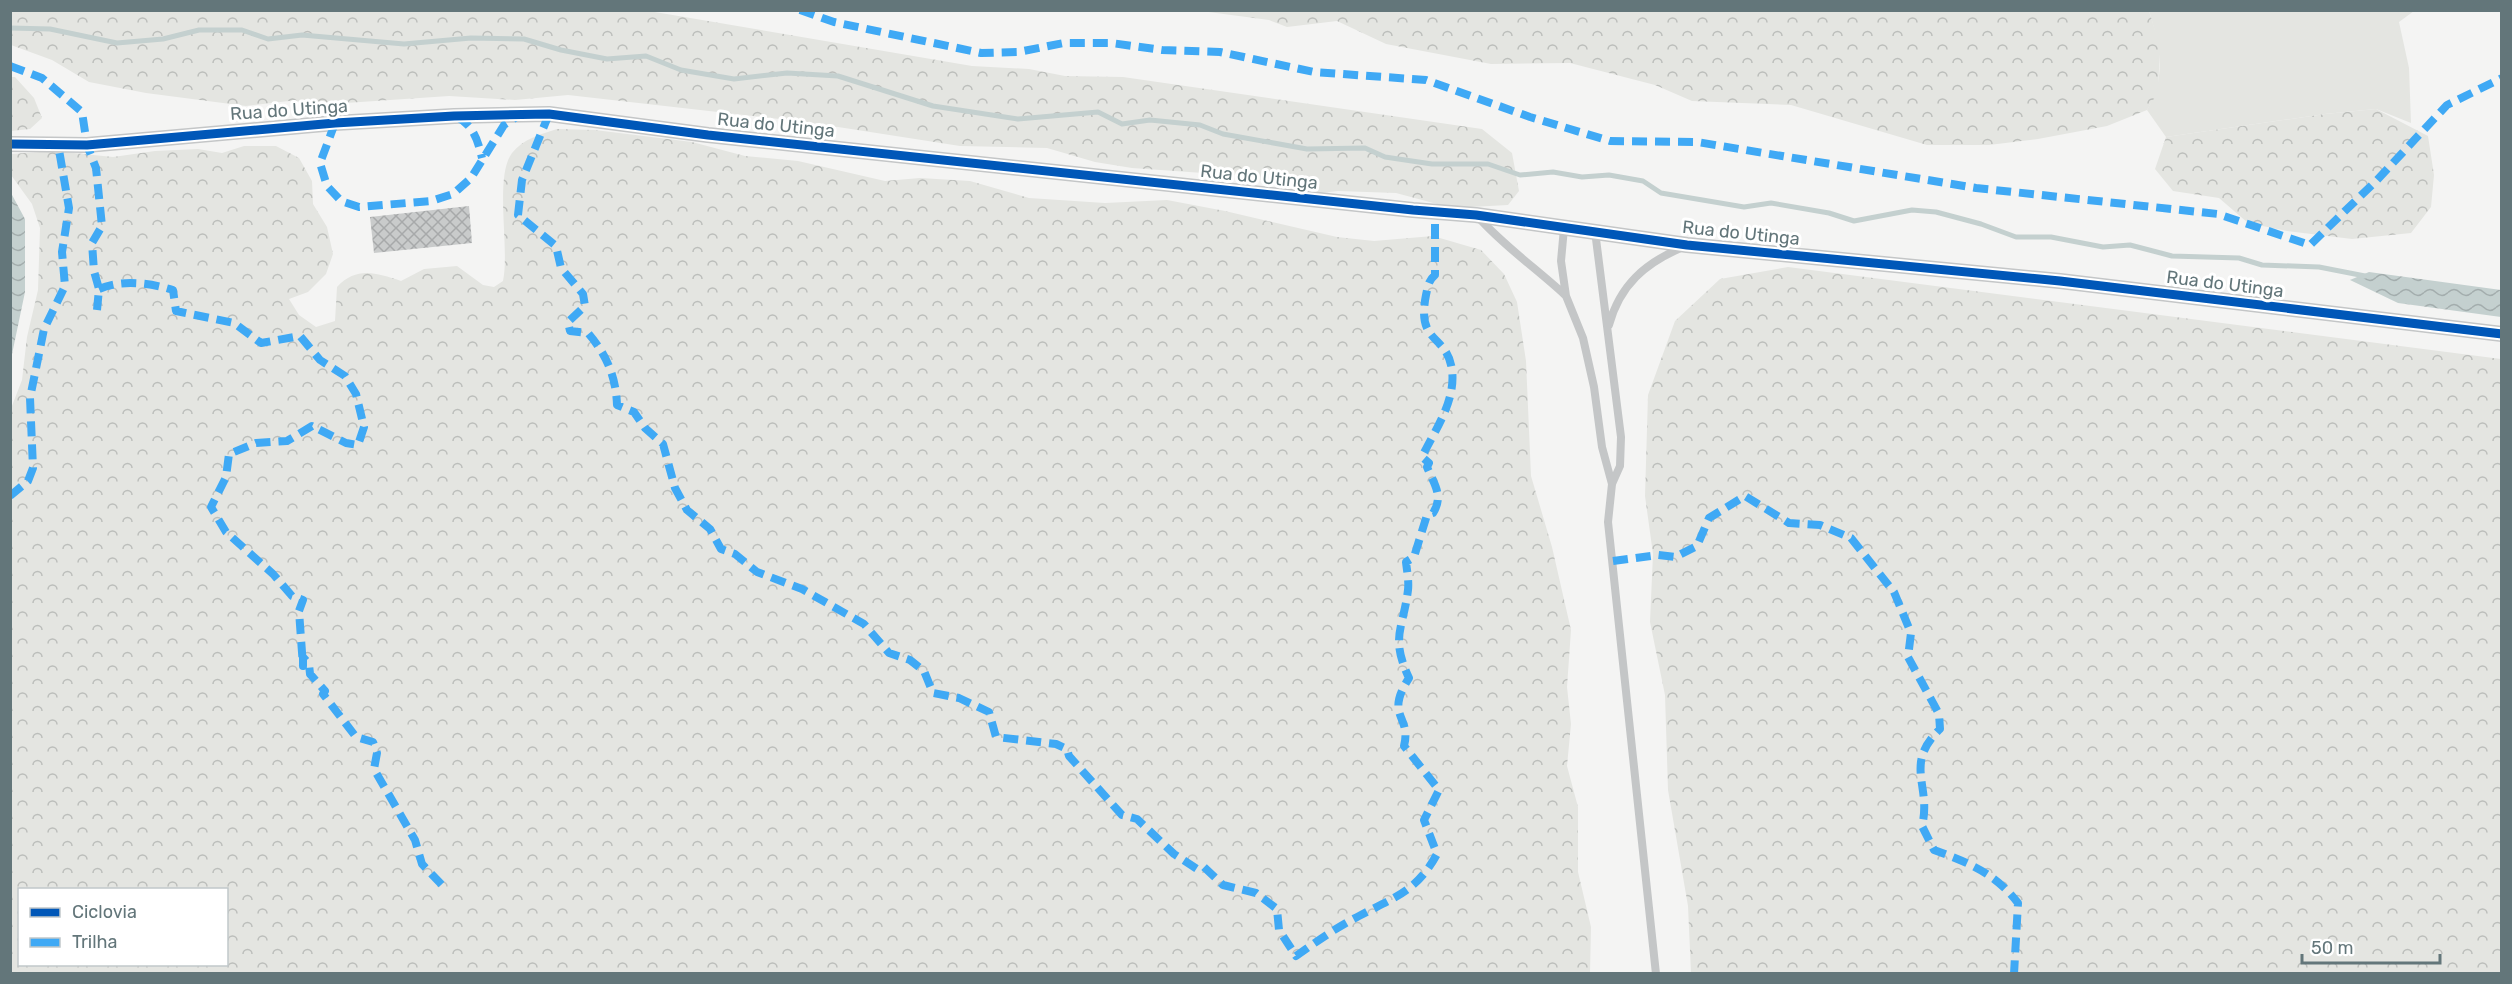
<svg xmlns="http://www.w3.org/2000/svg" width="2512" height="984" viewBox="0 0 2512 984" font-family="Rubik,sans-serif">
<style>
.grass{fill:#e4e5e1}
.forest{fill:url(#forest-crowns);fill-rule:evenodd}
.water{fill:url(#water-waves)}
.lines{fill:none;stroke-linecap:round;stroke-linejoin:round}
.stream{stroke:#c4d0cf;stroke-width:5}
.building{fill:url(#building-cross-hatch)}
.lane{stroke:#c4c6c7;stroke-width:8}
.street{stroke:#c4c6c7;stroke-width:16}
.quiet{stroke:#3fa9f5;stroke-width:8;stroke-dasharray:15 8;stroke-linecap:butt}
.cycleway-casing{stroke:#fff;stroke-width:13}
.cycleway{stroke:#0057b8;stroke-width:9}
.labels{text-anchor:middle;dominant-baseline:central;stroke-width:6;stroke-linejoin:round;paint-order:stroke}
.street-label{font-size:18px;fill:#63767a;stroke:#fff}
</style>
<defs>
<pattern id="forest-crowns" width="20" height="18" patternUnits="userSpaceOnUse" patternTransform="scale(1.5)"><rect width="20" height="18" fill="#e4e5e1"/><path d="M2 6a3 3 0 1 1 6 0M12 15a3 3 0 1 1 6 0" fill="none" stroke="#bcbebb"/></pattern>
<pattern id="water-waves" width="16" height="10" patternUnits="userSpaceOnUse" patternTransform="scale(1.5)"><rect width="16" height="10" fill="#c4d0cf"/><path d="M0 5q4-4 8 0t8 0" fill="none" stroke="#a3adad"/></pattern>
<pattern id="building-cross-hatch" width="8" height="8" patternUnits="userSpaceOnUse" patternTransform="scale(1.5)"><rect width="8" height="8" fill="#c9cbcb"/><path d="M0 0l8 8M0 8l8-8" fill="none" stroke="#a7a9aa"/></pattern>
</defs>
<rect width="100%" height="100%" fill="#f4f4f3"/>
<!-- grass -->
<path class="grass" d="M2149,11H2414L2399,22L2409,68L2411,123L2376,109L2325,114L2166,137L2147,110C2167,76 2160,46 2149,11Z"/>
<!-- forest -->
<path class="forest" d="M10,11H649L972,66L1029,69L1065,76L1123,77L1482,129L1512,153L1519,191L1508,205L1452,208L1396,193L1338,191L1313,194L1246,176L1132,168L1095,162L1047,148L960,146L806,122L568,95L515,100L449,96L331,104L289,101L246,106L146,93L89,82L52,60L11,45Z
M1201,11H2149L2160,46L2158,92L2147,110L2107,126L2038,139L1989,145H1927L1791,105L1692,101L1655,85L1570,63L1491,64L1386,44L1337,21L1287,27L1269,20Z
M11,77H15L34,98L42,118L30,129L11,131Z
M2376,109L2428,136L2434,175L2431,207L2411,233L2352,239L2287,231L2248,223L2219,198L2173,191L2155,169L2166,137L2325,114Z
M557,129L595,130L692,142L745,156L798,161L885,181L920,178L970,181L1029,198L1105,203L1167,200L1225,211L1337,237L1374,241L1433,236L1481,250L1504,274L1517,302L1526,361L1531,476L1552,547L1571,630L1567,687L1571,724L1567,766L1578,807V872L1591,927L1590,973H11L10,411L22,380L27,337L38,290L40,228L32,204L11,175V154L54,151L113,157L155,151L198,149L222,153L244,146H276L299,158L312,181L313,204L327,227L333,254L326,274L308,292L289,299L299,315L316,327L335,321L337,287C357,266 376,273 401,281L424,269L457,266L483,285L494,287L503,281C510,249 494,177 512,153C523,139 541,134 557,129ZM20,890H226V964H20Z
M1788,267L2501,359V973H1691L1688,906L1668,790L1665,695L1650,622L1653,554L1645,496L1648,395L1675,321L1720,279Z"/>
<!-- water -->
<path class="water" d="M11,193L25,219V292L11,359Z
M2369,272L2501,290V317L2398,303L2350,280Z"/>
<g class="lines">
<!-- stream -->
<path class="stream" d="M10,28L50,29L117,43L163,39L199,30H242L268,39L302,35L404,44L471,38L524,39L561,50L607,59L646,56L681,70L734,79L787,73L838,76L933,106L1018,119L1098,112L1122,124L1150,120L1200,125L1223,134L1307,149L1365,148L1385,157L1432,164H1488L1520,175L1553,172L1582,177L1609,175L1643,181L1661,193L1744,207L1771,203L1829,213L1854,221L1912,210L1936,212L1981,224L2016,237H2051L2103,247L2130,245L2172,256L2239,258L2262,265L2319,267L2365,276"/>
</g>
<!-- building -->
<path class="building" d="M469,206L472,243L374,253L370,217Z"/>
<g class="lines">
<!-- lane -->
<path class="lane" d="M1479,218C1505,247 1537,269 1565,295
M1564,228L1561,261L1566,296L1583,338L1594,387L1602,447L1612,484
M1595,231L1621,437L1620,466L1612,484L1608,522L1656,974
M1609,325C1620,285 1645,263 1683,247"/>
<!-- street -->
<path class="street" d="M10,144L87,145L335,123L454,116L549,114L708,135L1413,210L1476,215L1687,245L2060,281L2502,334"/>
<!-- quiet -->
<path class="quiet" d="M800,10L834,22L981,53L1018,52L1064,43H1111L1162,50L1220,52L1314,72L1426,80L1530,117L1610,141L1697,142L1976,188L2218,214L2310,245L2377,180L2447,105L2502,78
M10,66L42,78L82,112L87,145L96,168L102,226L92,243L94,271L99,289L97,310
M549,114L522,180L518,215L556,246L561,268L583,294L585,306L568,322L570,331L588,333C606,354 616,376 617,405L634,412L645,428L663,444L675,488L687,510L710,529L721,549L735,554L757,572L802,589L864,624L889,653L910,660L924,671L933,693L959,698L989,712L996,737L1056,744L1067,749L1069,756L1122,815L1137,819L1174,854L1197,869L1204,867L1223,885L1256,893L1277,909L1279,930L1296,956C1316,942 1337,927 1359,916C1395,897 1417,891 1437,854L1424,820L1439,790L1404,746C1412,715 1384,717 1409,678C1390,637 1403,630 1408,590C1409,581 1407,571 1406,562L1414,557L1427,515L1433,513C1444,496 1434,484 1427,467L1429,463L1422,457C1435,430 1456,401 1452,370C1447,333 1416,345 1426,295C1428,286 1428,281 1435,275V212
M457,117C474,126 478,141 482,158
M335,123L320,163L327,186L341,201L359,207L431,201L453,194L471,178L504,125L518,116
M99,289C122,279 150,283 173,290L176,311L234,323L261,343L300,336L320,360L345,376L356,394L364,427L358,445L346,443L312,426L287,441L256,443L229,454L226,477L211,507L226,532L273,574L292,596L303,600L299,611L303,666V657L309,664L310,674L325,691L323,694L356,737L373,742L377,753L374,769L415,840L422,864L442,885
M10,496L28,481L33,468L30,398L44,329L65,286L62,252L69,208L58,144
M1613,561L1658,555L1675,557L1697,546L1709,518L1745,496L1789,523L1820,525L1851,538L1894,592L1911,633L1908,657L1939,714L1940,729C1903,765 1932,785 1922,826L1934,850C1969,863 1995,873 2018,903L2014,974"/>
<!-- cycleway casing -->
<g class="cycleway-casing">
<path id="cycleway" d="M10,144L87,145L335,123L454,116L549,114L708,135L1413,210L1476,215L1687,245L2060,281L2502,334"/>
</g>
<!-- cycleway -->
<use href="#cycleway" class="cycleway"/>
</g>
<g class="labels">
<!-- street labels -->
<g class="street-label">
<text transform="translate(289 110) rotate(-4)">Rua do Utinga</text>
<text transform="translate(776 125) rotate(6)">Rua do Utinga</text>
<text transform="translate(1259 177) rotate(6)">Rua do Utinga</text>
<text transform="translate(1741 233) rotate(6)">Rua do Utinga</text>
<text transform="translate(2225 284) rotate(7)">Rua do Utinga</text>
</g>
</g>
<!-- border -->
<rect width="2512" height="984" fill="none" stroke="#63767a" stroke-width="24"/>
<!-- legend -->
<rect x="18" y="888" width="210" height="78" fill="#ffffff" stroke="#c1c8ca" stroke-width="1.5"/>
<rect x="30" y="908" width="30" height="9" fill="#0057b8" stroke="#c1c8ca" stroke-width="1.5"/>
<text x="72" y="918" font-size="18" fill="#63767a">Ciclovia</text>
<rect x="30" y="938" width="30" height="9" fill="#3fa9f5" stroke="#c1c8ca" stroke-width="1.5"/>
<text x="72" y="948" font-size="18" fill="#63767a">Trilha</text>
<!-- scale -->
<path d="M2302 954v9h138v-9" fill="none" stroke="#63767a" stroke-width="3"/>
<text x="2311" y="954" font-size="18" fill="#63767a" stroke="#ffffff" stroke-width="4.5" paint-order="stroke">50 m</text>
</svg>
